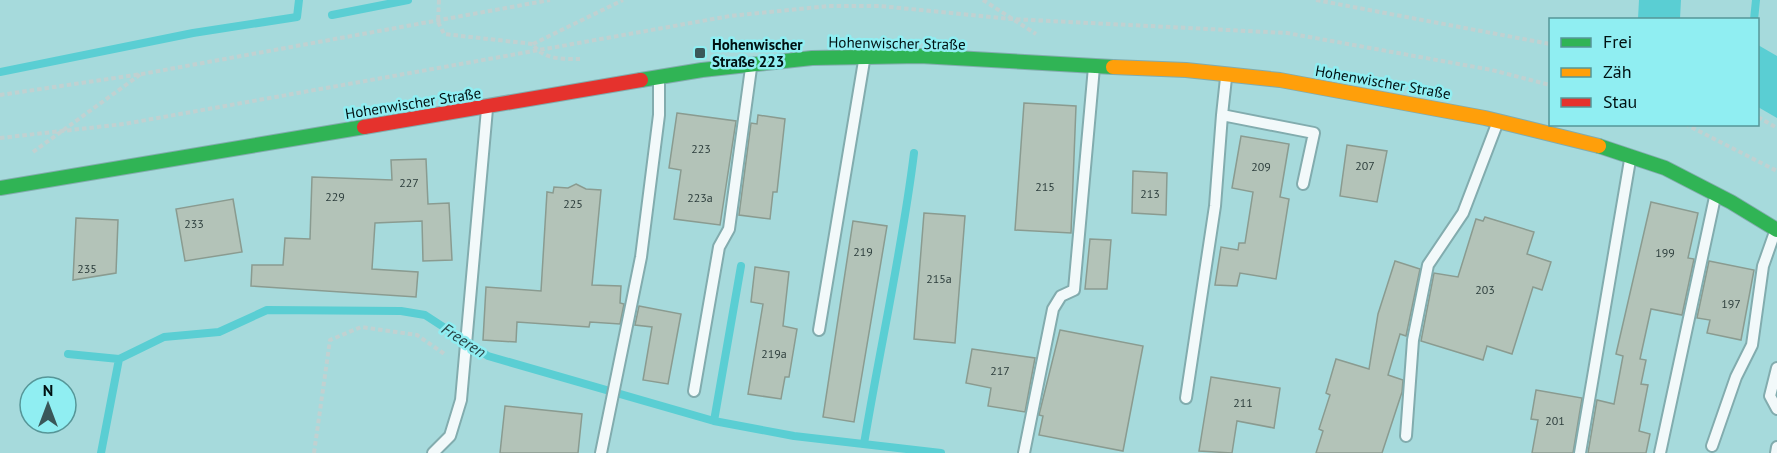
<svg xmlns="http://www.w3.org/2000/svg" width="1777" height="453" viewBox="0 0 1777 453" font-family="'PT Sans',sans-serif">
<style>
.water{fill:#5aced3}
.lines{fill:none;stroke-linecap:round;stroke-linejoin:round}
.stream{stroke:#5aced3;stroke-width:8}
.building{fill:#b3c3b8;stroke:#8a9b90;stroke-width:1.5}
.lane-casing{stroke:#82acae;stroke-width:14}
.fast-casing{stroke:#82acae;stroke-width:16}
.slow-casing{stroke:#82acae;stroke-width:16}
.jam-casing{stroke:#82acae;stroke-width:16}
.path{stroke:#c1d1d1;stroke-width:4;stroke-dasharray:4.5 3;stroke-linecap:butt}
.lane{stroke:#f2f9fa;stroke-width:10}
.fast{stroke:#30b455;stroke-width:14}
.slow{stroke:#ff9f0a;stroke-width:14}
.jam{stroke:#e5322d;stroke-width:14}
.poi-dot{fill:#3a5759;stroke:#90eef2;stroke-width:2}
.labels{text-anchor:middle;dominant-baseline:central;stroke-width:5;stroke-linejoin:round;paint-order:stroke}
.number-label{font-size:12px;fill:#2d3e3c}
.street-label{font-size:15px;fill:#001112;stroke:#90eef2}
.poi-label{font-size:15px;font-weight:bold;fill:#001112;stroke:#90eef2;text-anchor:start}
.water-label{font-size:16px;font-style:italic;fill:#2b484a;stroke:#90eef2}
</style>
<rect width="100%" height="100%" fill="#a6dadc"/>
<!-- water -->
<path class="water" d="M1639,0H1681L1680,19H1638Z
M1758,45L1777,56V118L1758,107Z"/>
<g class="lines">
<!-- stream -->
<path class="stream" d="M332,15L408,0
M1754,20L1756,0
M0,72L193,33L297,17L299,0
M68,354L119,359
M714,421L741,266
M864,444C880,347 902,251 914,153
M101,453L119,359L164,337L219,332L267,310L401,311L425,315L488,356L714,421L794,436L941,453"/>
</g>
<!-- building -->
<path class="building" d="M1024,103L1076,106L1071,233L1015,230Z
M677,113L736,121L720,225L674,219L681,170L669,168Z
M758,115L785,119L777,192H773L770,219L739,215L751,123L757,124Z
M1241,136L1289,144L1280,197L1289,199L1276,279L1240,273L1237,286L1215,285L1221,247L1238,250L1239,243H1245L1253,192L1232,188Z
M1347,145L1387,151L1377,202L1340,196Z
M426,159L428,204L449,203L452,260L423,261L422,221L375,223L372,269L418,272L416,297L251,286L252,265H283L285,238L310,239L312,177L392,180L391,160Z
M1133,171L1167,173L1166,215L1132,213Z
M576,184L586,189L601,190L592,285L621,286L620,303L624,304L620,324L590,322L589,327L517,322L516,342L483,340L486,287L541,291L547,192L553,193L554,187L568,188Z
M233,199L242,252L185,261L176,209Z
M1651,202L1698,213L1688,258L1694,259L1682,315L1651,309L1640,359L1646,360L1641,384L1648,385L1639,431L1650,434L1646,453H1588L1597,400L1614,404L1623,356L1616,354Z
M924,213L965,216L955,343L914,339Z
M1485,217L1534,232L1527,254L1551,262L1542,290L1533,287L1512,354L1487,346L1483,360L1421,341L1434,273L1458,277L1476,219L1483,221Z
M76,218L118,220L116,273L73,280Z
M853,221L887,226L854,422L823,417Z
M1090,239L1111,240L1107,289H1085Z
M1395,261L1420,269L1406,336L1400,334L1388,375L1403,380L1402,392L1382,453H1316L1323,431L1319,429L1330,395L1326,393L1336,359L1369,369L1378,314Z
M1709,261L1754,270L1741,340L1707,333L1710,320L1697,318Z
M755,267L789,272L783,326L797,329L789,377H785L781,399L748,394L763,304L751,302Z
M639,306L681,314L668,384L643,380L652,327L635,325Z
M1060,330L1143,346L1123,451L1039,435L1043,416L1039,415Z
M972,349L1035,358L1025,412L988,406L991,388L966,383Z
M1211,377L1280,388L1274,428L1237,421L1232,453L1199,451Z
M1536,390L1582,398L1573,453H1532L1538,420L1531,419Z
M505,406L582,414L578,453H500Z"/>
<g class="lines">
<!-- lane casing -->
<g class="lane-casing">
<path id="lane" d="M1226,78L1222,115L1314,133L1303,184
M819,330L864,61
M1777,368L1770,396L1777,409
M694,391L719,247L729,229L751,68
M1186,398L1215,206L1222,115
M1406,436L1413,340L1428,265L1463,213L1497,124
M1712,446L1736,377L1752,345L1763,266L1775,232
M433,453L450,436L461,400L487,109
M601,453L641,257L659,115V81
M1024,453L1053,309L1061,296L1074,290L1094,67
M1580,453L1630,160
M1660,453L1715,197
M1776,453L1777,447"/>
</g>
<!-- fast casing -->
<g class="fast-casing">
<path id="fast" d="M641,80L702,70L812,58L920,56L1113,67
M1599,146L1665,168L1731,202L1777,230
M0,188L364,127"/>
</g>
<!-- slow casing -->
<g class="slow-casing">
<path id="slow" d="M1113,67L1186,70L1280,80L1485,118L1599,146"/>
</g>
<!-- jam casing -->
<g class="jam-casing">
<path id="jam" d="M364,127L641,80"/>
</g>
<!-- path -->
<path class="path" d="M439,0L438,22L444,34L533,44C542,60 564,59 580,59
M983,0L1036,34
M1316,0L1550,44
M533,44L623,0
M0,95L142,74L550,0
M1758,117L1777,128
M1685,124L1777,171
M0,138L124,124L730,16L828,6H880L1011,19L1287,33L1492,70L1550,85
M33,152L141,74
M314,453L330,340L361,327L417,335L446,355"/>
<!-- lane -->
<use href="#lane" class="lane"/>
<!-- fast -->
<use href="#fast" class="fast"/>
<!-- slow -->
<use href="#slow" class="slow"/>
<!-- jam -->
<use href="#jam" class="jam"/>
</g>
<!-- markers -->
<rect class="poi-dot" x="694" y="47" width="12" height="12" rx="3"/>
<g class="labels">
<!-- number labels -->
<g class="number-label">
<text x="701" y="148">223</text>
<text x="1365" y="165">207</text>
<text x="1261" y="166">209</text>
<text x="409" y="182">227</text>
<text x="1045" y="186">215</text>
<text x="1150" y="193">213</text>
<text x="335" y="196">229</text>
<text x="700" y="197">223a</text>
<text x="573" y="203">225</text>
<text x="194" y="223">233</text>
<text x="863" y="251">219</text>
<text x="1665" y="252">199</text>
<text x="87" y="268">235</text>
<text x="939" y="278">215a</text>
<text x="1485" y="289">203</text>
<text x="1731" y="303">197</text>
<text x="774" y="353">219a</text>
<text x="1000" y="370">217</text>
<text x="1243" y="402">211</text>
<text x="1555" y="420">201</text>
</g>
<!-- street labels -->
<g class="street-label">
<text transform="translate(897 43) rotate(1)">Hohenwischer Straße</text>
<text transform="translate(1383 82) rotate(10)">Hohenwischer Straße</text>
<text transform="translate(413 103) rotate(-9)">Hohenwischer Straße</text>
</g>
<!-- poi labels -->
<g class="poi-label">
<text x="712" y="44">Hohenwischer<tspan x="712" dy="17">Straße 223</tspan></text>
</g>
<!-- water labels -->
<g class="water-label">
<text transform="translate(464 340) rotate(33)">Freeren</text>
</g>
</g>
<!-- legend -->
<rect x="1549" y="18" width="210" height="108" fill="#90eef2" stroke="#569698" stroke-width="1.5"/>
<rect x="1561" y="38" width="30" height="9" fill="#30b455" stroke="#569698" stroke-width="1.5"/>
<text x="1603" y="48" font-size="18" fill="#001112">Frei</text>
<rect x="1561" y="68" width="30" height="9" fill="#ff9f0a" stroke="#569698" stroke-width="1.5"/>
<text x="1603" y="78" font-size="18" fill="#001112">Zäh</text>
<rect x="1561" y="98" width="30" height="9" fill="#e5322d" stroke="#569698" stroke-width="1.5"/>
<text x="1603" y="108" font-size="18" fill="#001112">Stau</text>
<!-- north arrow -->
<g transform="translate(48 405)"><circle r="28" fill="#90eef2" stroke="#569698" stroke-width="1.5"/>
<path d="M0-4.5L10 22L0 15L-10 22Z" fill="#3a5759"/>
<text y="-9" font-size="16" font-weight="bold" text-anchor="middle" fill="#001112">N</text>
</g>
</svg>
